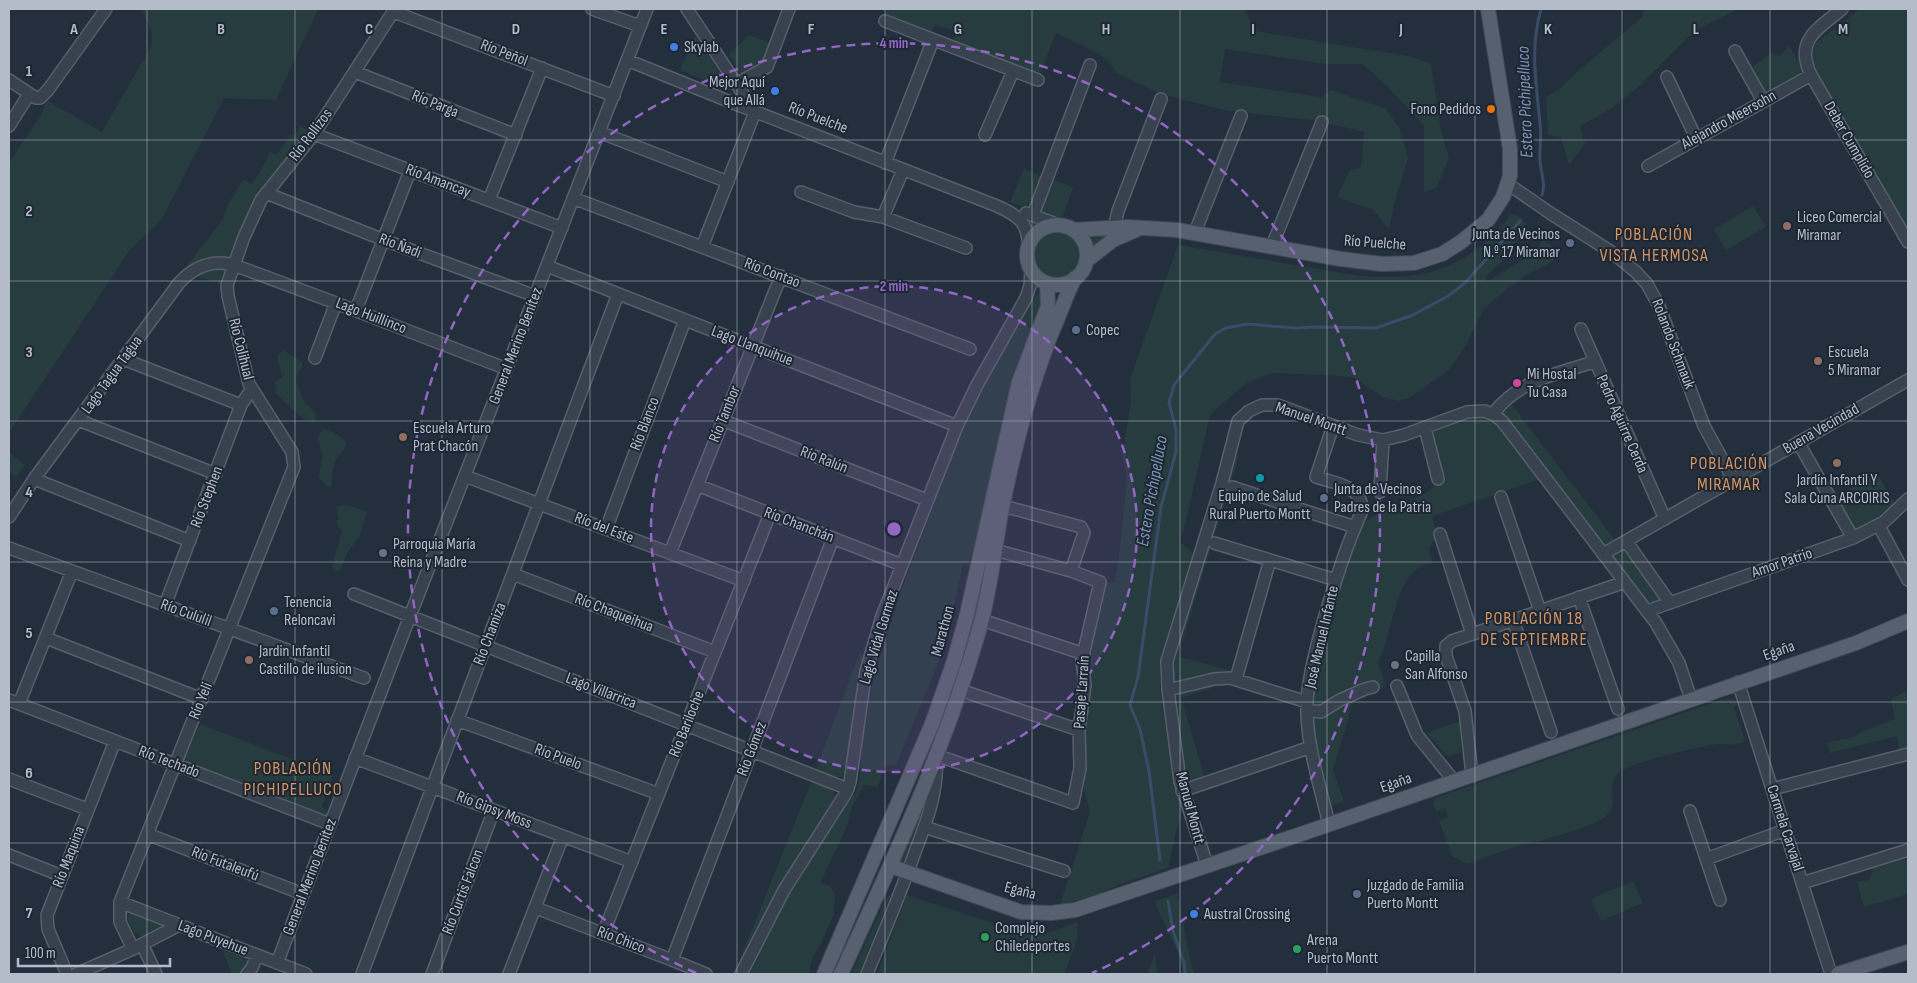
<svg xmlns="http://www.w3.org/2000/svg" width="1917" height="983" viewBox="0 0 1917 983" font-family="'Sofia Sans Condensed',sans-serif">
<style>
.green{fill:#263c3f}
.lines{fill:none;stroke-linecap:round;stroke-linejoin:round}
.stream{stroke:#394c67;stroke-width:3}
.minor-casing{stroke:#565f6c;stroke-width:14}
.major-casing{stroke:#414a57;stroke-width:16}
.minor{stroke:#38414e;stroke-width:11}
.major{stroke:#56606e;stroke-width:14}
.grid{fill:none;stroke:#b4bcc9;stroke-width:1;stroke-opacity:0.55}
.ring{fill:none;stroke:#9266c3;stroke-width:2.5;stroke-dasharray:9 6}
.shop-dot{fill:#3f7fe0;stroke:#1d2633;stroke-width:2}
.food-dot{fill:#e8710a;stroke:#1d2633;stroke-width:2}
.education-dot{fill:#8d6e63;stroke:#1d2633;stroke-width:2}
.service-dot{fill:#5c6f8a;stroke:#1d2633;stroke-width:2}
.hotel-dot{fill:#d1479c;stroke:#1d2633;stroke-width:2}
.culture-dot{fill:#0f9aa8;stroke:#1d2633;stroke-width:2}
.worship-dot{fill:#6b7280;stroke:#1d2633;stroke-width:2}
.leisure-dot{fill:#2e9e5b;stroke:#1d2633;stroke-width:2}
.labels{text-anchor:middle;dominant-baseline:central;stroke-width:4;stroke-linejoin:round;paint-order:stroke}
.poi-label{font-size:16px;fill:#b4bcc9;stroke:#1d2633;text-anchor:start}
.street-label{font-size:16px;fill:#b4bcc9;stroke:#1d2633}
.water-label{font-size:18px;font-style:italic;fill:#7c92b1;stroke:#1d2633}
.neighbourhood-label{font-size:18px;letter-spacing:1px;fill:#d59563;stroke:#1d2633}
.grid-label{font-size:16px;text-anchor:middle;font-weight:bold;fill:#b4bcc9;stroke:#1d2633;stroke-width:4;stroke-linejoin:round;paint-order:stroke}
.centre{fill:#9266c3;stroke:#1d2633;stroke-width:2.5}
.ring-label{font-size:15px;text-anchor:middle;font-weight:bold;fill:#9266c3;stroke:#1d2633;stroke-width:4;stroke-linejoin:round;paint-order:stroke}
</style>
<rect width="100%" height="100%" fill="#242f3e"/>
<!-- green -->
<path class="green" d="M141,9H318L276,100L224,98L162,219L130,250L9,433V163L40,117L47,101L102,132L152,45L151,29Z
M886,9H1240L1245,10L1255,31L1407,56L1431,63L1441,131L1449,158L1437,187L1424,192V126L1386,85L1362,64H1326L1225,49L1220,82L1321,97L1331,90L1386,109L1400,129L1408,158L1394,204L1389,229L1373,210L1337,197L1350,170L1361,167L1364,132L1319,121L1224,110L1158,93L1116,73C1109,53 1074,43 1056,33L1039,76L954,43L955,31L936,25L930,34L885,15Z
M1644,9H1738L1694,31L1640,86L1609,110L1580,126L1585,144L1569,165L1561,137L1548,135L1546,97L1558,90L1578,71L1642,17Z
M1860,9H1908V230L1813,68L1810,56L1816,43Z
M695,35L730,88V90L680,70Z
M749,35L771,43L764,63L742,76L729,54Z
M1789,46L1804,70L1766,92L1751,68L1771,53L1779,56Z
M300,126L311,131L278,172L233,259L196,264L182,272L223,219L227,206L243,180L251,184L259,174L270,152L277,155L290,135L295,136Z
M1024,169L1043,177C1039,185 1035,208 1022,206C1018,206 1014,203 1010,202Z
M1051,179L1073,187L1062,219L1043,213L1040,208Z
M1753,206L1766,227L1726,250L1714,229Z
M1511,214C1520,216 1527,220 1525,229L1504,259L1486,276L1487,282L1536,252L1540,243L1543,240C1552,244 1555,251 1555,260L1526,275L1492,301L1483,310L1466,345L1448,371L1409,398L1399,401L1383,397L1353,377L1329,375L1272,373L1247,383L1213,411L1209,419L1184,529L1180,537L1181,543L1193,552L1161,661C1155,711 1177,761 1182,810L1181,817L1176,832L1168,868L1115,886L1097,895L1060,905L1090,812L1083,786L1081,768L1086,659L1102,580L1115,583C1119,557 1122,531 1124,505C1126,488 1129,472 1122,455L1131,402L1130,379L1178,245L1354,275C1421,283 1470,269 1511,214Z
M1034 255a23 23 0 1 1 46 0a23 23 0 1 1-46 0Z
M1086,235H1107L1108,236L1091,250Z
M223,268L227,270L222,286L217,282L194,276L204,271Z
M1040,293L1042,305L1024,348L1010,392L974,551L968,563L963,564L950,625L937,666L896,765H885L878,787L864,785L851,809L848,824L820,883L830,886L835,894L834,914L821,943L812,958L809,974H750L788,894L828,829L857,791L859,783L863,739L874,675L902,589L960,435L975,403L1022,319L1032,299Z
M285,351L303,363C302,368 299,370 297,375C294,384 303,395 305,404L309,406L316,414L315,422C302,422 285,402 276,393L275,382L282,377L277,356L281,352Z
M1509,401L1615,540L1603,545L1501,412Z
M1482,416L1495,421L1541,479L1432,516L1437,536L1429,548L1432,563C1428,564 1422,565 1418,568C1395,582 1391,638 1378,663L1386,686L1379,688L1374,686L1356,692L1333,770L1344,801L1328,807C1321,773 1309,737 1311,702C1314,662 1327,625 1338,587C1343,572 1353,535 1364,524C1384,503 1420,506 1441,479L1430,431L1469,417Z
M322,429C333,431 339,434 346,442C345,451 339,453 336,460C332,468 332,478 332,486L328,487L319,478C320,471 321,464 322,457C322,445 314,442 322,429Z
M9,452L25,465L16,477L9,472Z
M1239,456L1178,655L1180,657L1235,672L1174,683L1173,682L1172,658L1234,457Z
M1877,473L1896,506L1884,516L1854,533L1834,498Z
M346,505L367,512L360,535L348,552L339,572L332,567L342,531L336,523L339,518L336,507Z
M1623,549L1625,550L1661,601L1655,603L1646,601L1613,558L1614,554Z
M859,654L865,656L845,769L842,777H836L816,769Z
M1211,684H1223L1181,698L1205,778L1187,784L1172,695Z
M1908,690V748L1899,751L1897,736L1830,753L1827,743L1856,736L1863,731L1895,719L1891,699Z
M1727,698L1736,700L1738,705L1734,707L1745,741C1735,748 1723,742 1711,745C1681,751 1648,758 1620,771C1604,786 1619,800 1609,813C1598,827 1547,839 1529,843C1508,848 1488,857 1467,864L1453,857L1439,821L1448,817L1445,809L1436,812L1433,804L1435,798Z
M1460,721L1461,752L1448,757L1427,733Z
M200,724L333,775L322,806L329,814L327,817L183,761Z
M933,775L925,809L908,860L900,862L899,861Z
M812,780L833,791L836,798L834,801L736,974H734Z
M1908,858V894L1864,907L1857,882L1868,880L1871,876L1873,868Z
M1633,881L1643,903L1601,921L1591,899Z
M890,894V897L859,974H851L885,901Z
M1177,894C1184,920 1186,948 1194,974H1183C1180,948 1163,926 1155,901Z
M907,895L1026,934H1045L1078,922L1077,941L1064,974H877Z
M128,911L162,924L159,930L143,937C132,933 125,924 128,911Z
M223,951L245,958L248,962V965L241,974H232Z
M1155,954L1157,974H1147Z"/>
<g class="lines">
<!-- stream -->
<path class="stream" d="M1541,9C1530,46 1536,84 1540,123C1542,136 1539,148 1540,161C1541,173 1546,184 1542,195
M1160,860L1149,771L1140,729L1130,705L1138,677L1161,507L1176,452V429L1169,403L1174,385L1215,334L1226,328L1247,324L1295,328L1316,327L1376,328L1413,315L1448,296L1465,283L1520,221
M1168,901L1173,931L1184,963L1185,974"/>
<!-- minor casing -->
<g class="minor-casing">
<path id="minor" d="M592,9L640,26
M687,9L755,112L702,247
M1842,9C1818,29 1794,40 1811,75L1908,242
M394,12L614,96
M885,21L1038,80
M1735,51L1763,101
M627,60L733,103L997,206C1017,215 1029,222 1028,247
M355,72L516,135
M1667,77L1696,138
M9,80L36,98H40L48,90L106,9
M736,84L767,67L789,9
M9,126L29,94
M599,132L728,182
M314,134L562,228
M985,135L1013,71
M885,163L933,40
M1648,166L1811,75
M903,170L883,217L966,248
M1508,184L1550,213L1613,253L1636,272L1647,284L1659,306L1704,426L1733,479
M801,192L854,212L883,217
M266,193L384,240L535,296
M573,198L970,349
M489,200L542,68
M1026,213L1059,225
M1033,215L1090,65
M1114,228L1118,211L1161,99
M1195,232L1241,116
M1272,246L1322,122
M547,266L957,426
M356,310L410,171
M1581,329L1665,519
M315,358L336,303
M123,359L241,405
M1493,414C1517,381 1558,373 1594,362
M78,420L216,474
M722,420L927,500
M1425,428L1438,479
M1798,442L1853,538
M465,476L744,581
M34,479L190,541
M697,485L902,565
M1232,487L1355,527
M1380,492L1383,440
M1501,497L1540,611
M1003,506L1081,527L1084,533L1071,571
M9,517L34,479L179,283C194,267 212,259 234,265L336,303L507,369
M1879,526L1908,580
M606,529L685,320
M1440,534L1472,634
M1626,541L1670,603
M1214,543L1336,580
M9,548L364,678
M670,553L781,276
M1603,554L1908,380
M513,574L715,652
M354,594L848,789
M1579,597L1618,709
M165,605L241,405L251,390
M1647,611L1853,538L1884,522L1908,499
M982,620L1084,654
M1513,620L1551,732
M46,638L202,699
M1236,679L1270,560
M1738,682L1831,974
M1397,686L1417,735L1454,781
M960,690L1079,730
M1168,690L1214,679L1230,678L1307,702
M9,700L330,824
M19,704L72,571
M1308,710L1321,712L1340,700L1365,689L1373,687
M457,720L659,794
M355,758L632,862
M1472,775L1465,711L1446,656V646L1452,641L1625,582
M9,779L87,809
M1772,789L1908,754
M1182,791L1311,747
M1690,811L1720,900
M1329,824C1320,787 1305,739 1307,701C1309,673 1317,645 1324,619C1335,582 1346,546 1362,511C1363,486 1335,483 1316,477L1333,426
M924,827L1064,871
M147,834L303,894
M9,855L62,876
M1706,859L1785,830
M1207,865L1180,781L1168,690L1167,661L1222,483L1238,421L1249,411L1262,405H1278L1358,435L1383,440L1404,435L1467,412L1484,411L1493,414L1502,421L1656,623L1679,663L1691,699
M1802,883L1908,850
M120,902L306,974
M536,908L672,960L706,974
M603,934L770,514
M142,944L156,974
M133,949L120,922V902L294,467L292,452L249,384L228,296L227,285L244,237L261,200L314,134L395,9
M672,960L833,538
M277,963L410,616L647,9
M67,974L48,929L47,915L115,741
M76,974L133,949L179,925
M247,974L252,968L257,955
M362,974L618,294
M432,974L494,810
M509,974L563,836
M741,974L784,890L846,793L850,782L866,671L882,616L957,426L977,385L1026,298L1030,286L1031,270
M867,974C883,934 901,893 915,852C927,821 939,789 936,755L1073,803L1080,768L1079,730L1085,685L1082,660L1100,582L1071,571L995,550"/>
</g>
<!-- major casing -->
<g class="major-casing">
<path id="major" d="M1027 255a30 30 0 1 1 60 0a30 30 0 1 1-60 0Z
M1073,230L1127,227L1177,230L1341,259L1382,264L1414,263L1442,254L1461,242L1488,220L1503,197L1510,176V149L1488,9
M1086,261L1113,240L1136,230
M890,866L1021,912L1051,913L1075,910L1307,832L1856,643L1908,621
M824,974L932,724L954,661L967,614L1019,382L1048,306L1047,283
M841,974C893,860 947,745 981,623C990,589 994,554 1000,519C1013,451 1030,383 1057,320C1063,306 1068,291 1075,278
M1838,974L1908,952"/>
</g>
<!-- minor -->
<use href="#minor" class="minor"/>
<!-- major -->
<use href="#major" class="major"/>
</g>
<!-- grid -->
<path class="grid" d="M147,9V974M295,9V974M442,9V974M590,9V974M737,9V974M885,9V974M1032,9V974M1180,9V974M1327,9V974M1475,9V974M1622,9V974M1770,9V974M9,140H1908M9,281H1908M9,421H1908M9,562H1908M9,702H1908M9,843H1908"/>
<!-- distance rings -->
<circle cx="894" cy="529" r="243" fill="#9266c3" fill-opacity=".12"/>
<g class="ring">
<circle cx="894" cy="529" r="243"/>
<path d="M696 973A486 486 0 1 1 1092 973"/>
</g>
<!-- markers -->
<g class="shop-dot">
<circle cx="674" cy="47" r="5"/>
<circle cx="775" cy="91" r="5"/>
<circle cx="1194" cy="914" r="5"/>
</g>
<circle class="food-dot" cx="1491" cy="109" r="5"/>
<g class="education-dot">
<circle cx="1787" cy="226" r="5"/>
<circle cx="1818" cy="361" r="5"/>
<circle cx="403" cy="437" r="5"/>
<circle cx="1837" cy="463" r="5"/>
<circle cx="249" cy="660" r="5"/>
</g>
<g class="service-dot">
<circle cx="1570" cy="243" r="5"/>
<circle cx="1076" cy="330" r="5"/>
<circle cx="1324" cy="498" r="5"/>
<circle cx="274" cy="611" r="5"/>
<circle cx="1357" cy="894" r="5"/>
</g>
<circle class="hotel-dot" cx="1517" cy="383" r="5"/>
<circle class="culture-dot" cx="1260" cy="478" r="5"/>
<g class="worship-dot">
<circle cx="383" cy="553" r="5"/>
<circle cx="1395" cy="665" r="5"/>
</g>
<g class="leisure-dot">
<circle cx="985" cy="937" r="5"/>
<circle cx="1297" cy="949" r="5"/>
</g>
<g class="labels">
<!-- poi labels -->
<g class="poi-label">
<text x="684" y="47">Skylab</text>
<text x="765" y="82" text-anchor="end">Mejor Aquí<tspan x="765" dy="18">que Allá</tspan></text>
<text x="1481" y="109" text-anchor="end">Fono Pedidos</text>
<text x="1797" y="217">Liceo Comercial<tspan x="1797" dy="18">Miramar</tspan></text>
<text x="1560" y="234" text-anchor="end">Junta de Vecinos<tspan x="1560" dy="18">N.º 17 Miramar</tspan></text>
<text x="1086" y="330">Copec</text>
<text x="1828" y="352">Escuela<tspan x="1828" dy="18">5 Miramar</tspan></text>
<text x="1527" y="374">Mi Hostal<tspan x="1527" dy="18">Tu Casa</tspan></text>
<text x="413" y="428">Escuela Arturo<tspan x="413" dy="18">Prat Chacón</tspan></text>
<text x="1837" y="480" text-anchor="middle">Jardín Infantil Y<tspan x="1837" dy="18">Sala Cuna ARCOIRIS</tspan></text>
<text x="1334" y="489">Junta de Vecinos<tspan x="1334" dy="18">Padres de la Patria</tspan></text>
<text x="1260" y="496" text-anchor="middle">Equipo de Salud<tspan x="1260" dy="18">Rural Puerto Montt</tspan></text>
<text x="393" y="544">Parroquia María<tspan x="393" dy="18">Reina y Madre</tspan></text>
<text x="284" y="602">Tenencia<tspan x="284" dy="18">Reloncavi</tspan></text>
<text x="259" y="651">Jardin Infantil<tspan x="259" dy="18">Castillo de ilusion</tspan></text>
<text x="1405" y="656">Capilla<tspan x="1405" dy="18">San Alfonso</tspan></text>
<text x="1367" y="885">Juzgado de Familia<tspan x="1367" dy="18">Puerto Montt</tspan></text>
<text x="1204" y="914">Austral Crossing</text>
<text x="995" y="928">Complejo<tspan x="995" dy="18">Chiledeportes</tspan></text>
<text x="1307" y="940">Arena<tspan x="1307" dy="18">Puerto Montt</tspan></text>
</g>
<!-- street labels -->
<g class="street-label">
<text transform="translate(504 53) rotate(21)">Río Peñol</text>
<text transform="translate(435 104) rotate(22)">Río Parga</text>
<text transform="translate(818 118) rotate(21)">Río Puelche</text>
<text transform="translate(1729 120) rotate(-29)">Alejandro Meersohn</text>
<text transform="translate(311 135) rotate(-53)">Río Rollizos</text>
<text transform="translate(1849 140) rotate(60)">Deber Cumplido</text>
<text transform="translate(438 181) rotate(21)">Río Amancay</text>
<text transform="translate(1375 243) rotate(4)">Río Puelche</text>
<text transform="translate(400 246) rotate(21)">Río Ñadi</text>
<text transform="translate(772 273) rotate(21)">Río Contao</text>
<text transform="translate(371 316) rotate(21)">Lago Huillinco</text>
<text transform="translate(1673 344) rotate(69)">Rolando Schmauk</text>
<text transform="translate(516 346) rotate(-69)">General Merino Benítez</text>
<text transform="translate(752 346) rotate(21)">Lago Llanquihue</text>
<text transform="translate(241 349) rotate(76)">Río Colihual</text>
<text transform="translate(112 375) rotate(-54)">Lago Tagua Tagua</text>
<text transform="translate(725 414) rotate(-68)">Río Tambor</text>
<text transform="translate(1311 419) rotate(19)">Manuel Montt</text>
<text transform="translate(645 424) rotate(-69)">Río Blanco</text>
<text transform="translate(1622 424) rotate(66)">Pedro Aguirre Cerda</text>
<text transform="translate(1821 429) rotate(-30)">Buena Vecindad</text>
<text transform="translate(824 460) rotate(21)">Río Ralún</text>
<text transform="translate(207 497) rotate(-69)">Río Stephen</text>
<text transform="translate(799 525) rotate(21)">Río Chanchán</text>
<text transform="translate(604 528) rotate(21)">Río del Este</text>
<text transform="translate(1782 563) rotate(-19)">Amor Patrio</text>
<text transform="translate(186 613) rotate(20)">Río Cululil</text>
<text transform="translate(614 613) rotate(21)">Río Chaqueihua</text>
<text transform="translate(943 631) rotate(-75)">Marathon</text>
<text transform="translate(490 634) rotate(-69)">Río Chamiza</text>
<text transform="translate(879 637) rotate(-73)">Lago Vidal Gormaz</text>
<text transform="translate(1322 637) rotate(-77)">José Manuel Infante</text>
<text transform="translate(1779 651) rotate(-19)">Egaña</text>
<text transform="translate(601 691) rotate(21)">Lago Villarrica</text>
<text transform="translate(1082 692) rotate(-86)">Pasaje Larraín</text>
<text transform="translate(201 701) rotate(-68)">Río Yeli</text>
<text transform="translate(687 724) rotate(-68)">Río Bariloche</text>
<text transform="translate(752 749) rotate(-69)">Río Gómez</text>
<text transform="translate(558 757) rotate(20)">Río Puelo</text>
<text transform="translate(169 762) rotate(21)">Río Techado</text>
<text transform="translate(1396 783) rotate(-19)">Egaña</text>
<text transform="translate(1190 808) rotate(75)">Manuel Montt</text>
<text transform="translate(494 810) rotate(21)">Río Gipsy Moss</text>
<text transform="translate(1785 828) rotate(72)">Carmela Carvajal</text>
<text transform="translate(69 857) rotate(-69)">Río Maquina</text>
<text transform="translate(225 864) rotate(21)">Río Futaleufú</text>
<text transform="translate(310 877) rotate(-69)">General Merino Benítez</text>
<text transform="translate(1020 891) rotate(14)">Egaña</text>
<text transform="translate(463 892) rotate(-69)">Río Curtis Falcon</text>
<text transform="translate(213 938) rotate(21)">Lago Puyehue</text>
<text transform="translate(621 940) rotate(21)">Río Chico</text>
</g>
<!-- water labels -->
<g class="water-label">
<text transform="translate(1525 102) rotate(-92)">Estero Pichipelluco</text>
<text transform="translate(1152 491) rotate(-80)">Estero Pichipelluco</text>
</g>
<!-- neighbourhood labels -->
<g class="neighbourhood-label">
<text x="1654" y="234">POBLACIÓN<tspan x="1654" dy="21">VISTA HERMOSA</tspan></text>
<text x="1729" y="463">POBLACIÓN<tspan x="1729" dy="21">MIRAMAR</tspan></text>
<text x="1534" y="618">POBLACIÓN 18<tspan x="1534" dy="21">DE SEPTIEMBRE</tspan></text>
<text x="293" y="768">POBLACIÓN<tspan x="293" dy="21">PICHIPELLUCO</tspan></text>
</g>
</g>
<g class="grid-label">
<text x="74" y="34">A</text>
<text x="221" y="34">B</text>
<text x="369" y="34">C</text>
<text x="516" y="34">D</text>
<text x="664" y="34">E</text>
<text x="811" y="34">F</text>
<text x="958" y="34">G</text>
<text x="1106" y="34">H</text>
<text x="1253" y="34">I</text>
<text x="1401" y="34">J</text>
<text x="1548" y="34">K</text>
<text x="1696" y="34">L</text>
<text x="1843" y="34">M</text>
<text x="29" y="76">1</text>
<text x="29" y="216">2</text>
<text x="29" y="357">3</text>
<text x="29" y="497">4</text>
<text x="29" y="638">5</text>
<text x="29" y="778">6</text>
<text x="29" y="918">7</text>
</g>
<circle cx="894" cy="529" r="8" class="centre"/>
<g class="ring-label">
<text x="894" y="48">4 min</text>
<text x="894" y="291">2 min</text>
</g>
<!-- border -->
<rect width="1917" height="983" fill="none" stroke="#b4bcc9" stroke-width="20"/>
<!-- scale -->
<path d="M18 958v8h152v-8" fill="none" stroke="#b4bcc9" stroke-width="2.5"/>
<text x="25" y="958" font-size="15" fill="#b4bcc9" stroke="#1d2633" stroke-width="4" paint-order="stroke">100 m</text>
</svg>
